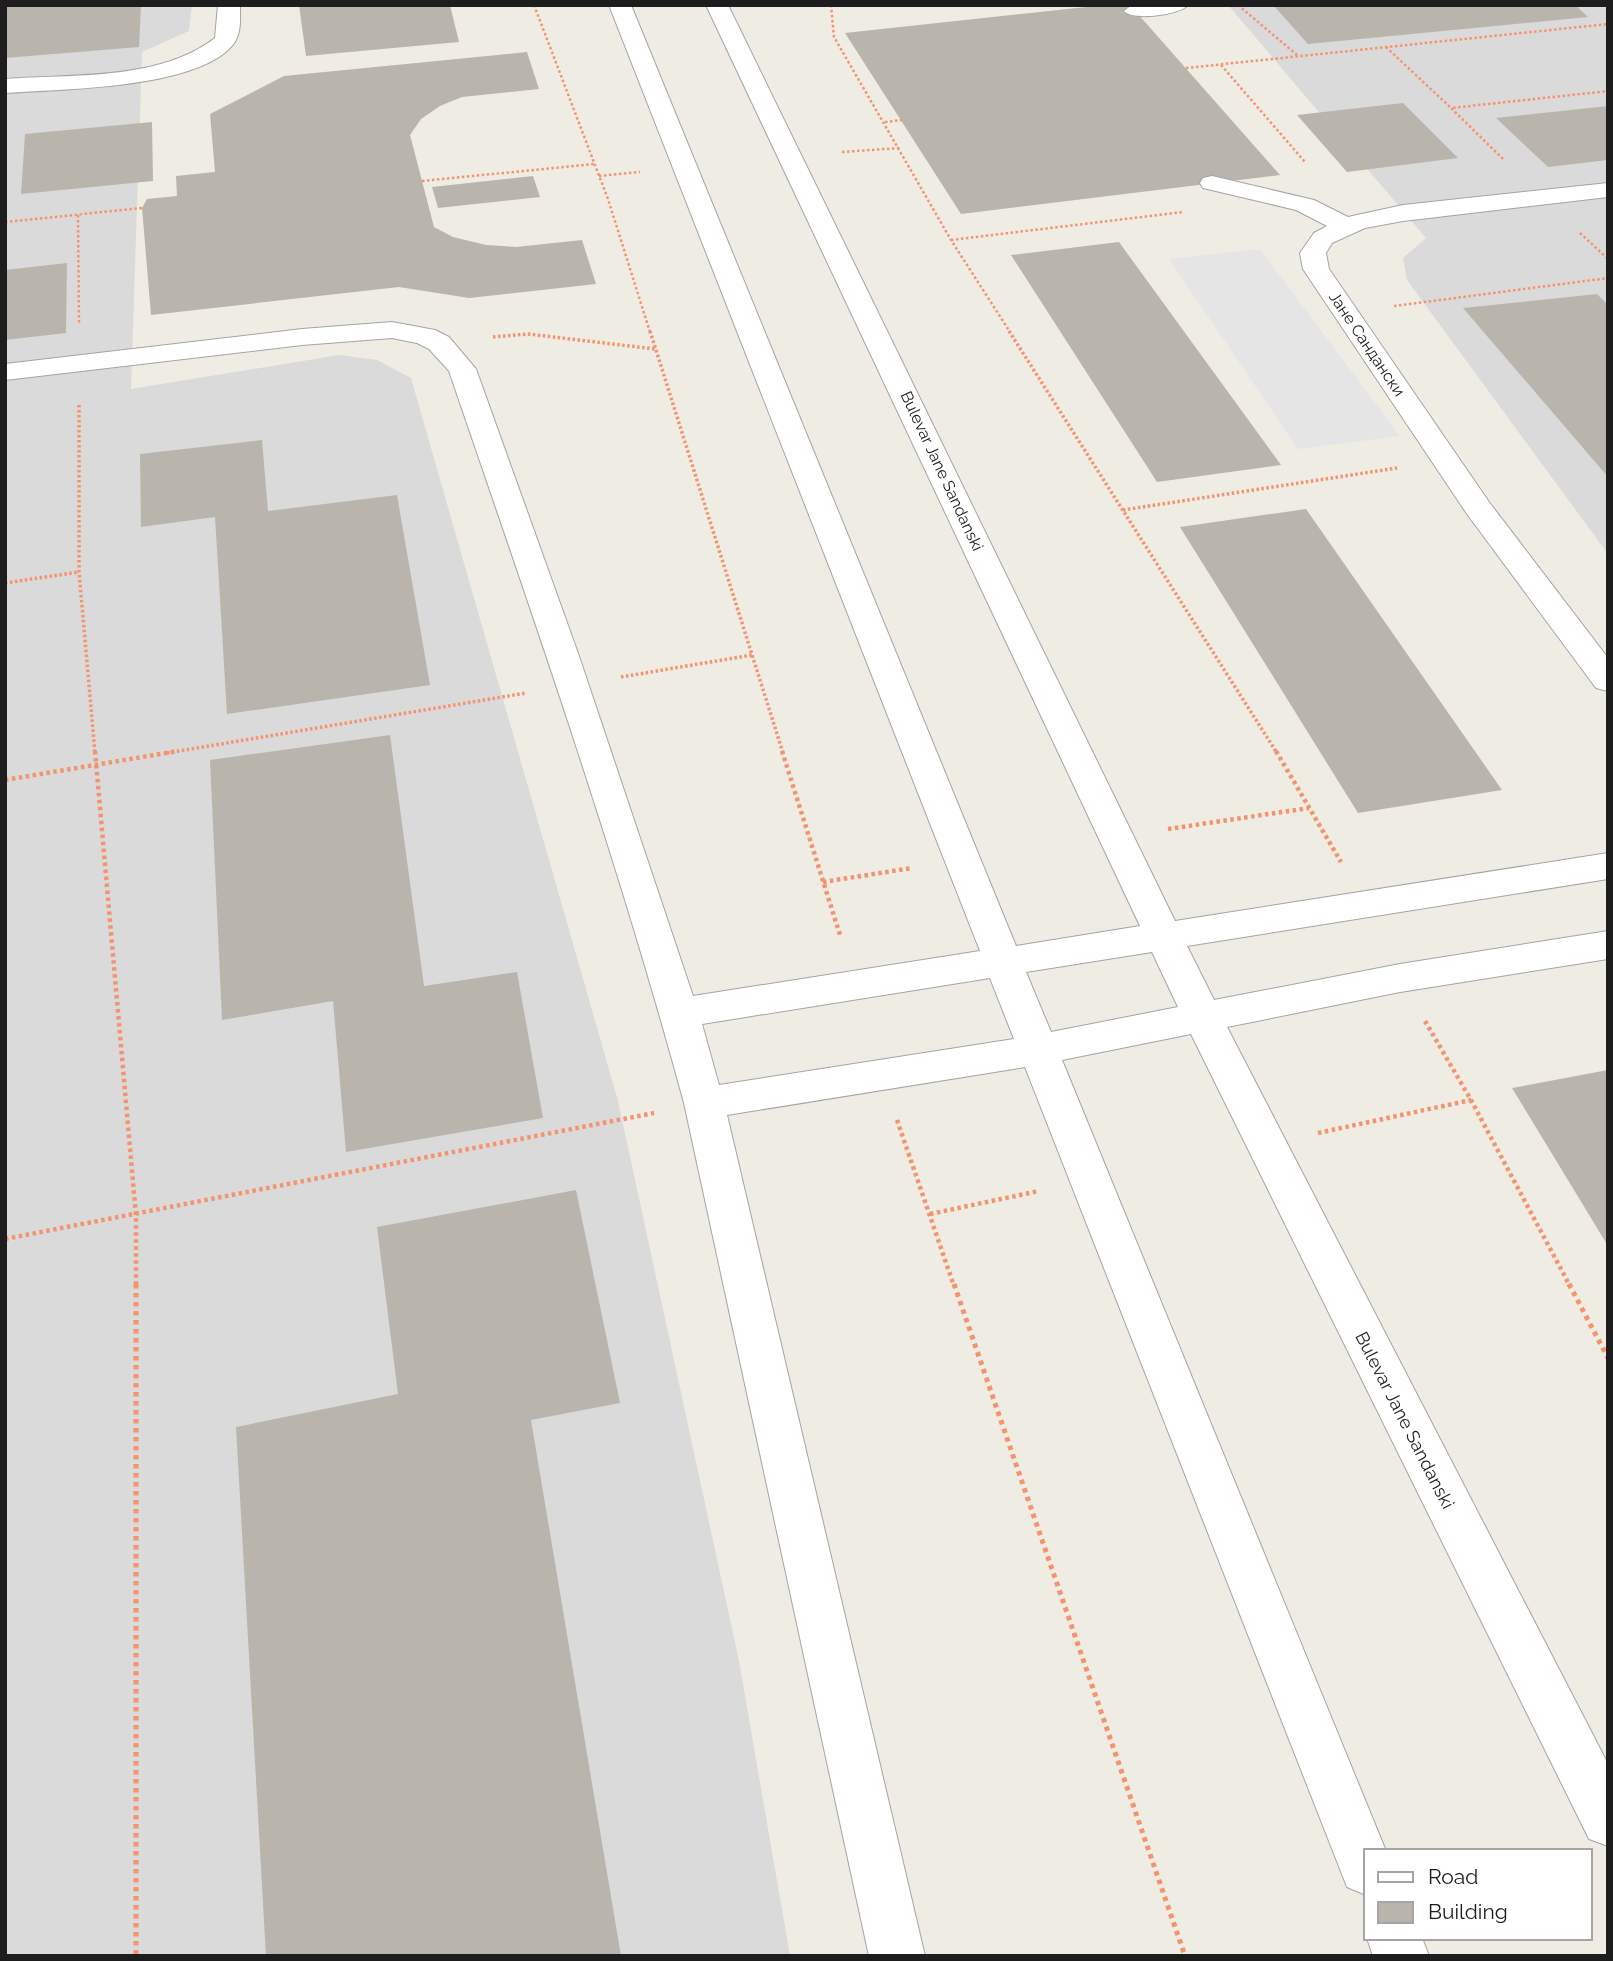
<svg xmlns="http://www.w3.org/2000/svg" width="1613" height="1961" viewBox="0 0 1613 1961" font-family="Raleway,sans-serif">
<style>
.residential{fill:#dbdada}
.parking{fill:#e5e5e5}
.building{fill:#bab5ac}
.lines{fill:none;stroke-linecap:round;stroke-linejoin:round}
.minor-casing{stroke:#a4a4a4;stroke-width:2}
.path-far3{stroke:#f4936e;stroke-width:2.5;stroke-dasharray:2.5 2.5;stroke-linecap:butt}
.path-far2{stroke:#f4936e;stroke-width:3.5;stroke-dasharray:2.5 2.5;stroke-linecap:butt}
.path-far1{stroke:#f4936e;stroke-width:4.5;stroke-dasharray:3.5 3.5;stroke-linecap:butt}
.path{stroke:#f4936e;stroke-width:5;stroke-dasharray:4.5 4.5;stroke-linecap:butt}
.minor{fill:#fff;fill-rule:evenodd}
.labels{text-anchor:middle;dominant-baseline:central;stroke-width:5;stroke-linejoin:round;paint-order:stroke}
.far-street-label{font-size:16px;fill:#1d1d1d;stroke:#fff}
.street-label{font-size:18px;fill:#1d1d1d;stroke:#fff}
</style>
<rect width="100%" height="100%" fill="#eeece3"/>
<!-- residential -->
<path class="residential" d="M5,5H192L189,31L142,52L131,389L339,355L377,360L411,378L618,1101L739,1661L790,1956H5Z
M1228,5H1608V554L1407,280L1403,258L1426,238Z"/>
<!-- parking -->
<path class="parking" d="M1260,249L1400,436L1298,449L1169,259Z"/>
<!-- building -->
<path class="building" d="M5,5H141L139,47L5,58Z
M299,5H450L459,42L306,56Z
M1105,5H1130L1280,175L961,214L845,33Z
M1273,5H1575L1588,17L1308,44Z
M527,52L539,89L462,97L440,106L421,119L410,135L434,227L453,237L486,245L516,247L582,240L596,284L469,298L399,287L151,315L142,208L147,199L177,196L176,176L215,172L210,114L284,76Z
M1403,103L1458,158L1347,172L1297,115Z
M1608,106V160L1548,167L1496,118Z
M152,122L153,181L21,194L25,134Z
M533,176L540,197L438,208L432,187Z
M1119,242L1281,465L1157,482L1011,255Z
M67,263L66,333L5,340V270Z
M1597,294L1608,305V477L1463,308Z
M262,440L268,511L397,495L430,685L227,714L215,517L141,527L140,454Z
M1306,509L1502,790L1358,813L1180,527Z
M390,735L424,986L517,972L543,1118L346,1152L333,1001L222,1020L210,760Z
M1608,1070V1246L1512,1088Z
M576,1190L620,1403L531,1420L621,1956H266L236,1427L398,1394L377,1227Z"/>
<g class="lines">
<!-- minor casing -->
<g class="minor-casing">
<path id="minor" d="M218,5H240C240,20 242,35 231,47C192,89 61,89 5,93V79C72,74 159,81 215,38Z
M609,5H631L1016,946L1140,926L706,5H728L1175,921L1608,853V879L1187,946L1214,1000L1400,964L1608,931V959L1400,992L1227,1027L1608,1764V1846L1589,1839L1191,1034L1062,1060L1386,1851H1366V1895L1347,1887L1025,1067L727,1115L925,1956H869L684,1103C617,856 532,613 449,371L429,349L417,343L392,338L302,345L5,380V364L302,329L392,322L435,330L449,337L476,369L579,656L693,996L980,951ZM1152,952L1178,1007L1051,1032L1026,972ZM990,978L1014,1039L719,1085L702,1024Z
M1132,5H1188C1180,15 1132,21 1124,11Z
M1212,176L1314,200L1348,217L1403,205L1608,183V197L1403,221L1365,228L1332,243L1326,253L1329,269L1489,502L1608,658V691L1596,688L1467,514L1303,269L1300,253L1314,233L1327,226L1296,210L1203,188L1200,183L1203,178Z
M1367,1938H1422L1429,1956H1373Z"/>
</g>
<!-- path-far3 -->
<path class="path-far3" d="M534,5L608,199L650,332
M831,5L834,37L951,240L1010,332
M1238,5L1297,55
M1386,47L1451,108
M1221,65L1305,162
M1186,68L1608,24
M885,122L902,120
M842,152L900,148
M1503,159L1451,108L1608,91
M599,176L640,172
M422,181L594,164
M78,215L79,323
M5,222L142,208
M1580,233L1608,259
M951,240L1183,212
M1394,306L1608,278"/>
<!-- path-far2 -->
<path class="path-far2" d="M650,331L783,753
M1009,331L1277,753
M493,337L528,334L655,349
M79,405V572L95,753
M1123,510L1397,468
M5,583L79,572
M621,677L752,655
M167,753L526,693"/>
<!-- path-far1 -->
<path class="path-far1" d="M95,751L136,1216V1286
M782,751L841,938
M1276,751L1341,862
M5,780L178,751
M1168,829L1309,808
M823,882L912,868
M1425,1021L1471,1100L1570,1286
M897,1120L954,1286
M1318,1133L1471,1100
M930,1214L1039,1191
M5,1239L654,1113"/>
<!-- path -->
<path class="path" d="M136,1284V1956
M954,1284L1185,1956
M1569,1284L1608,1358"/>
<!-- minor -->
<use href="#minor" class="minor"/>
</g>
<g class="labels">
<!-- far-street labels -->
<g class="far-street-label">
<text transform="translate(1367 344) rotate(56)">Јане Сандански</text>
<text transform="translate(942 471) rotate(65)">Bulevar Jane Sandanski</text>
</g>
<!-- street labels -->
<g class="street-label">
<text transform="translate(1405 1420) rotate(63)">Bulevar Jane Sandanski</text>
</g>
</g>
<!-- border -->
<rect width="1613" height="1961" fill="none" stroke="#1d1d1d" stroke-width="14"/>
<!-- legend -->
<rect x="1364" y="1849" width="228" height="91" fill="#ffffff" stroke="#a5a5a5" stroke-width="2"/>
<rect x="1378" y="1872" width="35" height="10" fill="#ffffff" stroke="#a5a5a5" stroke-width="2"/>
<text x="1428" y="1884" font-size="21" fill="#1d1d1d">Road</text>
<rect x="1378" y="1902" width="35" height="21" fill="#bab5ac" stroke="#a5a5a5" stroke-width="2"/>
<text x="1428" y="1919" font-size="21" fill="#1d1d1d">Building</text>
</svg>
